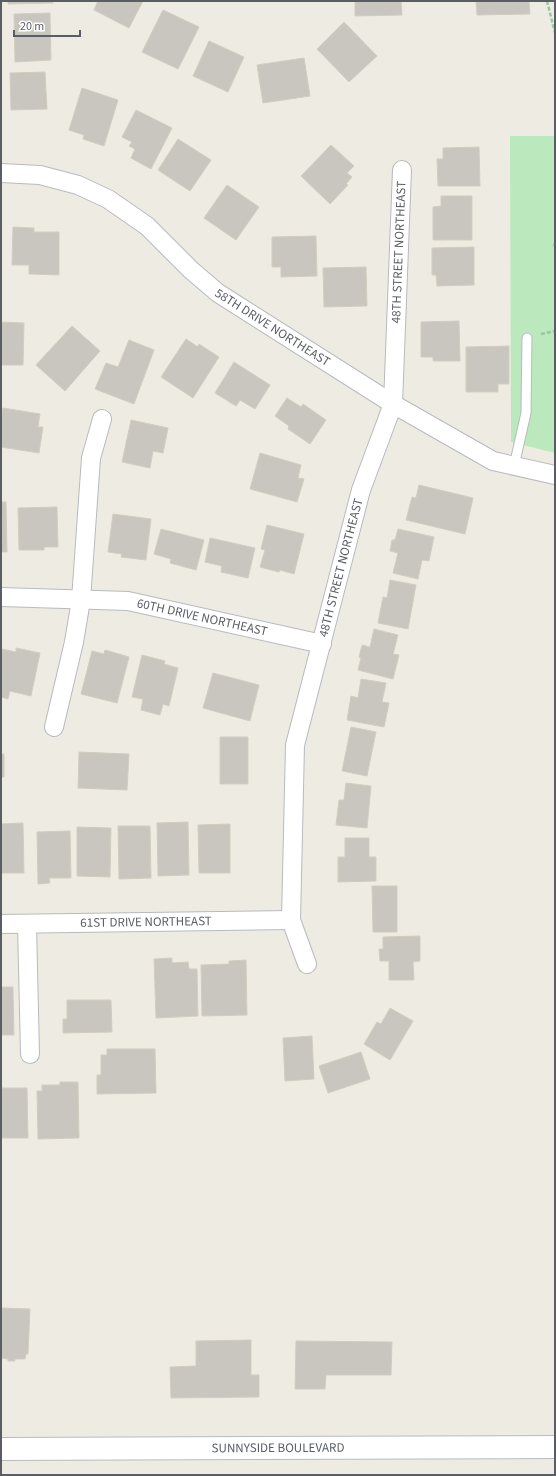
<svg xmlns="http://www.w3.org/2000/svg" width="556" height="1476" viewBox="0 0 556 1476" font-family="'Source Sans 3',sans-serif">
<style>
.green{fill:#bce8bd}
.building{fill:#c9c6bf;stroke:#d3cdc0}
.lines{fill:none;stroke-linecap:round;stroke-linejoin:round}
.lane-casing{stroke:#b7babf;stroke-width:11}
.street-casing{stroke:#b7babf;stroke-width:20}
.secondary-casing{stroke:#b8bbc1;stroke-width:24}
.path{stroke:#94c9a4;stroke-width:2.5;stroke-dasharray:4 2;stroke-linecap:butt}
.lane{stroke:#fff;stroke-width:9}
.street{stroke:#fff;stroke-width:18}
.secondary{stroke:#fff;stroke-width:22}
.labels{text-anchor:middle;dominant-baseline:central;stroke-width:3;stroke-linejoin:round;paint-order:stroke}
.street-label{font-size:13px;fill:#5a5e64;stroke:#fff}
</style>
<rect width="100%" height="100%" fill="#eeece2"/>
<!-- green -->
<path class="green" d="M510,136H555V453L511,442Z"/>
<!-- building -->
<path class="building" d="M8,1H53V3L8,4Z
M98,1H143L129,28L94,10Z
M355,1H401L402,15L355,16Z
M476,1H529L530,14L477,15Z
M163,10L199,27L178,69L142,52Z
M50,13L51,60L15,62L14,14Z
M344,22L377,56L349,82L317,49Z
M209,41L244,57L228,92L193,76Z
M304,58L310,96L263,103L257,65Z
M45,72L47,109L11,110L10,73Z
M82,88L118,100L104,146L83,139L84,135L69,130Z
M136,110L172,128L151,169L131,158L135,149L129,146L132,142L122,137Z
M178,139L211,160L190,191L158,170Z
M331,145L354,166L347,173L352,177L346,184L348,185L330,204L301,176Z
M479,147L480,186H438L437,159H443V148Z
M227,185L259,207L236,240L204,218Z
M441,196H472V240H433V207L441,206Z
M13,227L34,228V232H59V275L29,274V265H12Z
M316,236L317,276L281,277V267H272V237Z
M474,247V285L437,286L436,275H432V248Z
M366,267L367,306L324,307L323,268Z
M459,321L460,361H433V357H421V322Z
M1,322L24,323L23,365H2Z
M72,326L100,351L65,391L36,365Z
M186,339L198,347L199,344L219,357L193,398L161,377Z
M129,340L154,350L134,404L95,389L106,363L118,367Z
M509,346V384H498V392H466V347Z
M234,362L270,385L255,409L240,400L236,406L215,393Z
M287,398L301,407L303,404L326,420L310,444L288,429L289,426L275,416Z
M3,408L40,414L38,427H43L39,453L1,447V422Z
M131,420L168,428L163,453L153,451L150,468L122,462Z
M260,453L301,465L298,478L304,479L297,502L250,489Z
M419,485L473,498L465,534L406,520L412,497L416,498Z
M1,502H6L7,552H1Z
M57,507L58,547H44V550H19L18,508Z
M113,514L151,519L146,560L121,557L122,554L108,552Z
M267,525L304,534L294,574L280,570L279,572L260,567L265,550L261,549Z
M161,529L204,540L196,570L170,563L171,559L154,554Z
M398,529L434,537L429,561L422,560L418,579L393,573L398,553L390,551L392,540H395Z
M210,538L255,548L248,578L221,572L222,566L205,562Z
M390,580L416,585L408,629L378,623L383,597L387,598Z
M374,629L398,635L393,654L399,655L393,679L358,670L361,658L359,657L362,645L370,647Z
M16,648L40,653L31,696L10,691L8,699L1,697L2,649L16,652Z
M105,650L129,657L117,703L81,694L92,651L104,654Z
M142,655L165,661L164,664L178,668L169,706L163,704L160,715L141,710L143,699L132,697Z
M213,673L259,685L250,721L203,708Z
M361,679L386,683L382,702L389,703L384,727L347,720L351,696L358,698Z
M351,727L376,732L367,776L342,771Z
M220,737H248V784H220Z
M79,752L129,754L127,790L78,788Z
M1,754H4V777H1Z
M346,783L371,786L367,828L336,825L339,800H344Z
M188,822L189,875L158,876L157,823Z
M23,823L24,873H1V824Z
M230,824V873H199L198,825Z
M118,826H150L151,878L119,879Z
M77,827L111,828L110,877L77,876Z
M70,831L71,878H49L50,883L38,884L37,832Z
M345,838H369V857H376V881L338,882V857H345Z
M372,886H397V932H373Z
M420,936V961L413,962L414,980H389V961H380L379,949H383V937Z
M172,958V963L188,962L189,969H197L198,1016L156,1018L154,959Z
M246,960L247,1015L202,1016L201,965L229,964V961Z
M1,987H13L14,1035H1Z
M67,1000H111L112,1032L63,1033V1019H67Z
M390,1008L413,1021L390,1060L364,1044L377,1022L381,1024Z
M312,1036L314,1079L285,1081L283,1038Z
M107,1049H155L156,1093L97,1094V1075H101V1055H107Z
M361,1052L370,1079L328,1093L319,1066Z
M60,1082H78L79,1138L38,1139L37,1091H42V1085H60Z
M1,1083L2,1088H27L28,1138H1Z
M1,1308L30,1309L28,1354H26L25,1359H15V1361H8V1359L1,1358Z
M251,1340V1375H259V1397L171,1398L170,1367L196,1366V1341Z
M296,1341L392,1342L391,1375H326L325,1389H295Z"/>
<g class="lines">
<!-- lane casing -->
<g class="lane-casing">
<path id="lane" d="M514,466L526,413L527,338"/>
</g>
<!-- street casing -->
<g class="street-casing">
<g id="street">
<path id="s1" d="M1,173L40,175L78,185L108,199L147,226L191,270L218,293L393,404L493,461L555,475"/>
<path id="s2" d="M1,597L128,601L322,644"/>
<path d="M54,727L74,642L81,600L91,458L102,419"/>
<path id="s3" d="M1,924L291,920"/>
<path d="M27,924L30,1054"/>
<path id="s4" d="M307,964L291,920L295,745L361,490L393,404L402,170"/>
</g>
</g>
<!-- secondary casing -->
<g class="secondary-casing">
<g id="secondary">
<path id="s5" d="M1,1449L555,1447"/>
</g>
</g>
<!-- path -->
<path class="path" d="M547,1L555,33
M553,245H555
M541,334L555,331"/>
<!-- lane -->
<use href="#lane" class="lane"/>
<!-- street -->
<use href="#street" class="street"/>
<!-- secondary -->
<use href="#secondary" class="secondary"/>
</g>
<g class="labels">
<!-- street labels -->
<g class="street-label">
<text stroke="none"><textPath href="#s4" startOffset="729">48TH STREET NORTHEAST</textPath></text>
<text stroke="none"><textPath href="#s1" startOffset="321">58TH DRIVE NORTHEAST</textPath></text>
<text stroke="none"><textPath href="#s4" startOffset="405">48TH STREET NORTHEAST</textPath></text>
<text stroke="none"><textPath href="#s2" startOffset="203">60TH DRIVE NORTHEAST</textPath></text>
<text stroke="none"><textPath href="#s3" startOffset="145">61ST DRIVE NORTHEAST</textPath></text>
<text stroke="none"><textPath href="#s5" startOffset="277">SUNNYSIDE BOULEVARD</textPath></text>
</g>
</g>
<!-- border -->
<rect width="556" height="1476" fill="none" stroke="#5a5e64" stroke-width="4"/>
<!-- scale -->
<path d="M14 30v6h66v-6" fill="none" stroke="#5a5e64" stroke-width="2"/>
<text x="20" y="30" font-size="12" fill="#5a5e64" stroke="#ffffff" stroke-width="3" paint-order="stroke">20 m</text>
</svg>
